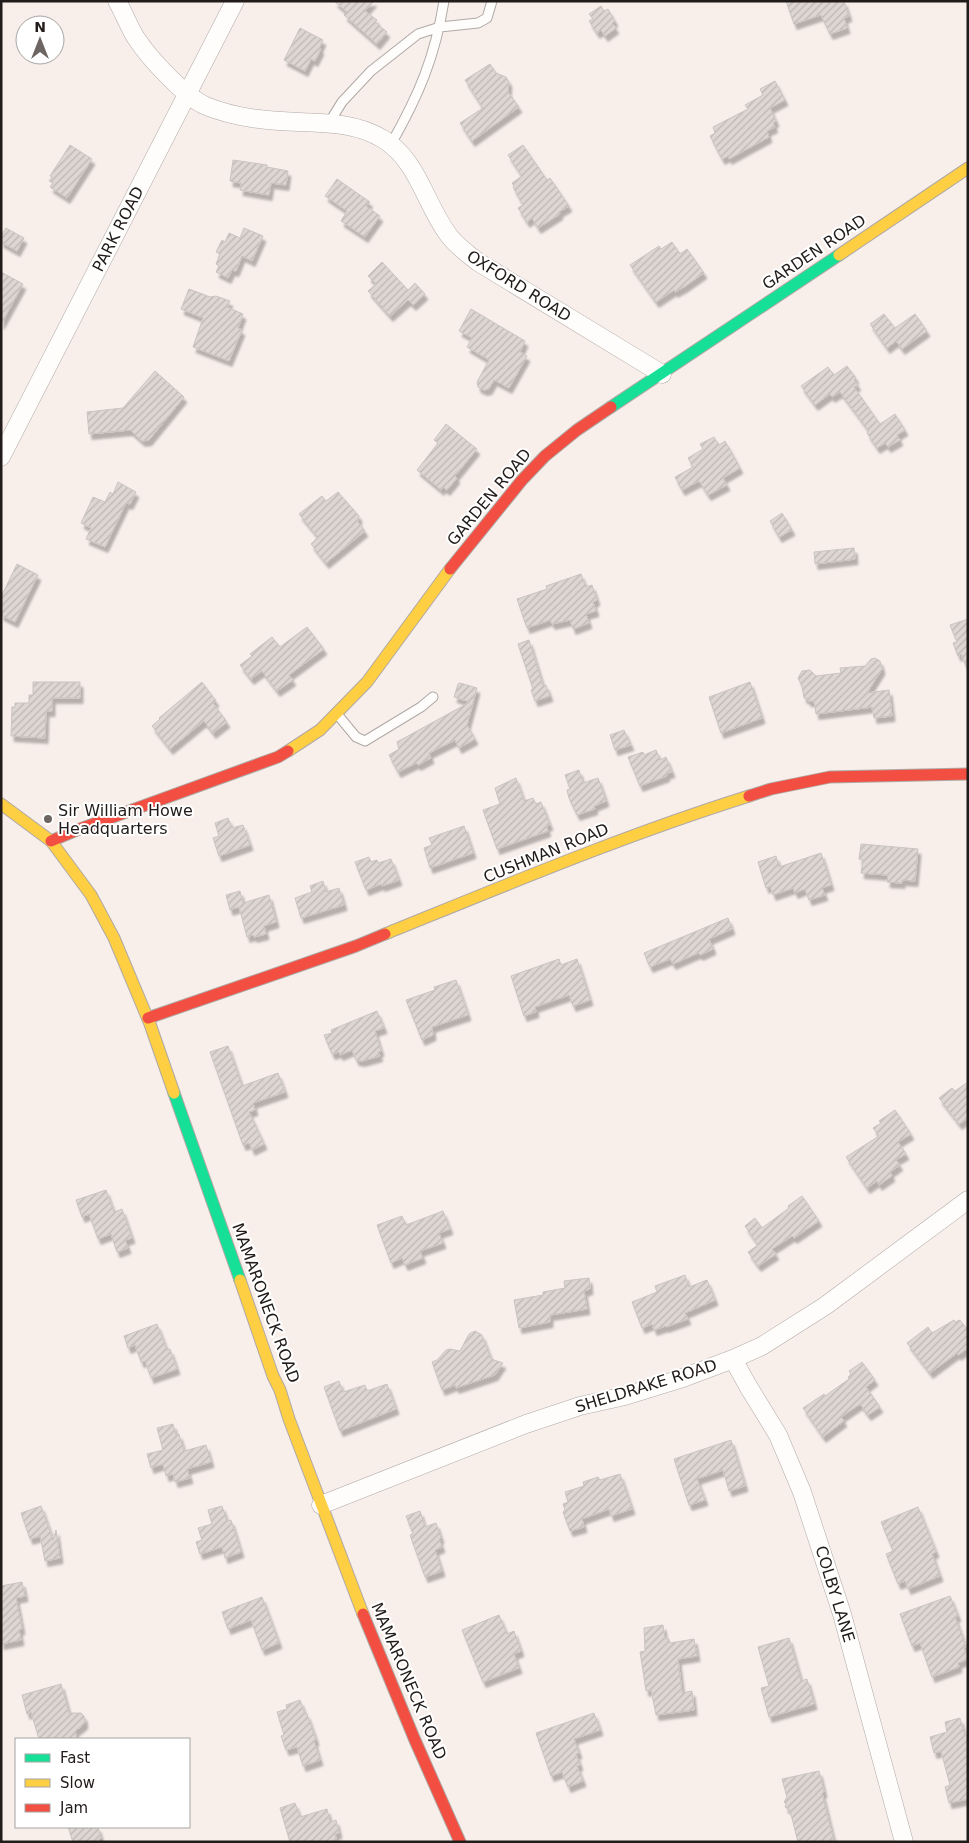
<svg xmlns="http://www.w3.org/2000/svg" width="969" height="1843" viewBox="0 0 969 1843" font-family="'DejaVu Sans',sans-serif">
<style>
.building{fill:url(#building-hatch);stroke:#cac4c0;filter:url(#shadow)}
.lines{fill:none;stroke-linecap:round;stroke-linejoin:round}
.lane-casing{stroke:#afa9a5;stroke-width:11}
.street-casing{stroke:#afa9a5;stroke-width:19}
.fast-casing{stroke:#afa9a5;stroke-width:13}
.slow-casing{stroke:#afa9a5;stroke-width:13}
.jam-casing{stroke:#afa9a5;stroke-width:13}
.lane{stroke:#fefdfc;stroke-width:9}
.street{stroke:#fefdfc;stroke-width:18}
.fast{stroke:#16e098;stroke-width:11}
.slow{stroke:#ffcf43;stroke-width:11}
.jam{stroke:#f24e42;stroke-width:11}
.poi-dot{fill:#6c6562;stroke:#fff;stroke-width:2}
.labels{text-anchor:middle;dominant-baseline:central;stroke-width:4;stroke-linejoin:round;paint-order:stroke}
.street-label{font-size:16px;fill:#211b19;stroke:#fff}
.poi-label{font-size:16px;fill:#211b19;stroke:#fff;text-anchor:start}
</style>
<defs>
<pattern id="building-hatch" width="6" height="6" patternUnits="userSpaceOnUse" patternTransform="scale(1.25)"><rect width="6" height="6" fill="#ddd6d2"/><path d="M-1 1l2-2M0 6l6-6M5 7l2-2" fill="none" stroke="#bdb7b4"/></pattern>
<filter id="shadow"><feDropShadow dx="3" dy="5.5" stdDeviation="1" flood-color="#0004"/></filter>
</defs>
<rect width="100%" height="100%" fill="#f8efeb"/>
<!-- building -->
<path class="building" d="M334,1H374L365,11L377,20L375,22L387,32L377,44L344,15L347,12Z
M786,1H844L849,16L844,18L847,28L830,34L821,15L794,24Z
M601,6L604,11L608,9L615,21L612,23L616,28L605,36L601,30L597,33L589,21L593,19L589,14Z
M300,28L323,40L319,48L321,49L315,61L311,59L305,71L284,60Z
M490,64L496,73L506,77L509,82L508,92L519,107L472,141L460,123L483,108L465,80Z
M775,81L785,100L770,108L776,121L773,123L775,127L767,131L769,137L729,159L728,156L722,159L710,136L715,133L713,127L748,109L745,105L763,95L760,89Z
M70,145L92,159L67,198L50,187L53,183L49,181L52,177L50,176Z
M523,145L547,180L550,178L569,206L559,212L560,214L538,228L532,218L527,222L518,208L523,205L513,187L514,186L512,183L522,176L508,155Z
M233,160L267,165V167L288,171L286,185L271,183L269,195L240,190L241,183L230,181Z
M337,179L370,202L366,206L380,216L365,237L341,221L347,211L325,196Z
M6,228L24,238L17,251L1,242V236Z
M244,228L263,236L252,261L242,256L236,271L232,270L228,278L216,272L219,266L216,264L220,254L216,252L222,240L225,242L229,233L240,238Z
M672,242L680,254L687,249L704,273L684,287L675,292L674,290L656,302L630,265L659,246L661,249Z
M382,262L408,290L415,283L425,294L413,305L408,300L390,316L368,291L376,284L368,276Z
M1,272L23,284L1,324Z
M189,289L210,297L216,296L230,301L227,307L243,314L238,328L242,330L229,361L193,347L203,318L181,309Z
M471,309L525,341L520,352L527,356L509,388L494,380L489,389L484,390L478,387L477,382L489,360L467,347L472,338L459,331Z
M884,314L895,328L915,314L927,331L902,349L896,341L887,348L870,324Z
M847,366L856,378L854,380L858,385L854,387L880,424L895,414L905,430L897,435L900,440L888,447L885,443L877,448L867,433L869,431L840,392L832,397L830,394L815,405L801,386L828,367L834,375Z
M155,371L184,397L149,440L142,441L130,430L89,434L87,412L123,408Z
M446,424L477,449L455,476L457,478L447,490L443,487L441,490L417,470L438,443L434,440Z
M714,437L719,445L725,441L740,468L723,478L727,485L708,495L699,481L682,490L675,477L693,467L688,458L703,449L700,444Z
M118,482L136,492L130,504L126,503L105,547L86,539L91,528L81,523L93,497L105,502L110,492L113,494Z
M338,492L359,516L358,522L365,531L326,563L311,544L318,537L299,514L322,496L326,501Z
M782,513L792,530L779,537L770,521Z
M854,548L855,559L815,564L814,552Z
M17,564L38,575L15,622L1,615V597Z
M581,574L586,587L592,585L597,600L593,602L596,611L586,614L589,623L573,629L570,620L552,624L550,620L527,628L517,599L547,589L546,586Z
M968,619V669H967L961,654L958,656L953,643L957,642L950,625Z
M307,627L324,649L289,675L293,680L277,691L262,671L251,679L240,665L252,656L250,654L272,637L280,647Z
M529,640L543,686L546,685L550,696L535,701L531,690L533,689L518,644Z
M871,659L875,658L880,661L882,669L867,693L889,690L892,716L874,718L872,707L816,714L814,701H808L807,698H804L802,686L798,678L802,671L810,670L816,676L841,673L840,668L865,666Z
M33,682H80V698H52V711H46L45,738L11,736L12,707H15V703H29V695H33Z
M202,682L216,701L213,703L227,722L213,733L204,721L170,749L152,726L160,719L159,718Z
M750,682L762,718L721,733L709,697Z
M460,683L477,688L467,725L475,739L459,748L455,740L429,753L431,758L418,765L416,763L398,772L389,755L399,749L397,742L470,702L454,697L458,684Z
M624,730L631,745L615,750L610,735Z
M656,750L660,760L666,757L672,772L666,774L667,776L640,786L628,757L643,752L644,755Z
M579,770L583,783L598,778L606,801L594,806L595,809L577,815L569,798L567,790L570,789L565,775Z
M516,778L524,801L533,798L536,804L541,802L550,825L546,826L548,831L497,849L483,810L500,804L495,788Z
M228,818L232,828L243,825L250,845L219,856L213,838L219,836L215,823Z
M464,826L473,853L430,868L424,848L432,845L429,838Z
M861,844L918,849L915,881L902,880V883L887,882L888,875L861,873L863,860L859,859Z
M821,853L831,885L822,888L825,895L809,900L805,889L795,893L793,888L773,895L770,886L766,888L758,862L776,856L779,867Z
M369,857L371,862L377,860L378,863L391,859L399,880L382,886L381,884L366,890L355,862Z
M323,881L326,892L339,888L344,905L301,918L295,898L312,892L310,886Z
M240,891L243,903L269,895L276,922L264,926L266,934L254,937L253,935L247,937L239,907L230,910L226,895Z
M728,918L732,929L709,939L713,949L700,955L698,953L673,964L670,959L650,967L644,953Z
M559,959L561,965L577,959L590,1000L573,1006L569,995L535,1007L536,1012L524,1016L511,976Z
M456,980L468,1015L432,1027L433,1035L422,1040L406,1000L435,990L434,987Z
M377,1011L384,1028L375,1031L381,1051L378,1052L380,1056L362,1061L356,1060L352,1050L340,1055L339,1052L332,1054L324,1035L332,1033L331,1030Z
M228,1046L242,1086L278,1073L285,1092L253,1103L255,1110L249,1112L264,1144L252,1150L249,1143L243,1145L210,1052Z
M968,1082V1118L959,1124L939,1098L952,1088L955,1091Z
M895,1110L911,1134L898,1142L906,1154L896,1160L900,1165L890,1172L892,1176L879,1185L877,1181L867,1188L846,1157L879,1136L873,1128L881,1123L879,1121Z
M106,1190L114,1212L122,1209L132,1238L125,1240L128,1248L117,1252L111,1234L98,1239L89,1214L82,1217L76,1200Z
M802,1196L819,1221L794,1238L792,1236L772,1249L776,1254L758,1266L748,1252L758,1245L745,1226L755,1218L762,1228L789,1208L788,1206Z
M443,1211L450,1229L439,1233L443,1243L420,1251L423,1258L405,1265L402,1258L391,1263L377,1225L402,1216L406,1225Z
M685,1275L689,1287L707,1280L715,1300L685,1313L688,1319L666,1327V1326L654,1330L652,1324L642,1328L632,1302L657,1292L655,1286Z
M589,1278L590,1289L584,1291L587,1309L550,1315V1322L519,1328L514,1300L543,1295V1292L565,1288L564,1281Z
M954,1320L955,1322L960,1320L968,1330V1348L958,1355L957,1353L930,1373L907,1343L928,1327L932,1333Z
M157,1324L167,1350L170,1349L177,1369L151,1378L145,1361L141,1362L135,1345L128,1348L124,1336Z
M475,1331L482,1335L491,1359L503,1363L495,1375L456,1388L455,1385L442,1390L432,1362L437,1360L446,1350L450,1349L460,1351L469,1334Z
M862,1362L875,1380L866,1387L880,1407L868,1415L860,1404L841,1417L844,1421L823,1437L803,1408L824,1394L825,1396L849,1379L848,1377L851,1374L849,1371Z
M339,1381L343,1392L365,1385L367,1391L387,1384L396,1409L340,1431L324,1387Z
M173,1424L176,1435L179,1434L184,1451L206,1445L211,1462L187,1469L190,1478L175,1482L173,1474L166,1476L163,1464L151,1468L147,1454L163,1450L157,1428Z
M731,1440L745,1486L729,1491L723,1470L697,1479L705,1500L689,1505L674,1459Z
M620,1474L632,1509L611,1516L609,1509L582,1519L584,1527L570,1531L563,1512L565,1510L563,1504L568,1502L565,1492L584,1486L583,1482L598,1477L600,1480Z
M41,1506L53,1540L56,1530L60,1558L45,1561L40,1536L30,1539L21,1513Z
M222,1506L227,1521L231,1520L241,1552L225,1558L222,1547L200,1554L196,1542L202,1540L198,1528L212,1524L208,1510Z
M918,1507L936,1552L932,1554L940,1576L908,1589L905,1581L898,1584L886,1554L893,1551L881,1522Z
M420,1511L425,1527L436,1523L441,1538L439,1539L442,1547L435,1550L442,1571L425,1577L410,1535L413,1534L406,1516Z
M22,1582L25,1596L16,1598L22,1629L19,1630L21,1640L1,1644V1586Z
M950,1596L958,1616L955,1617L966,1647L964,1648L968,1659L958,1663L959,1667L932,1677L920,1643L912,1646L900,1614Z
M262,1597L279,1643L262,1650L251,1620L228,1629L222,1612Z
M499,1615L507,1634L514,1631L521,1651L514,1654L519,1668L483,1682L462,1630Z
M663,1625L665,1639H669L670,1643L694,1639L697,1656L678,1659L682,1693L692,1691L694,1710L656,1715L651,1690L646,1691L640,1652L645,1651L644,1628Z
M789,1638L801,1681L807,1679L814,1704L769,1717L761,1688L769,1686L758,1647Z
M61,1684L69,1713H81L84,1716L85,1723L82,1726L75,1731L77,1739H39L31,1712L27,1714L22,1695Z
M300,1700L305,1714H307L316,1740L314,1741L320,1760L303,1766L297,1747L286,1750L281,1736L284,1735L277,1712L287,1709L286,1705Z
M594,1713L600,1730L574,1739L579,1753L576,1754L580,1765L577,1766L583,1781L568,1787L562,1772L551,1776L536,1733Z
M960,1718L965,1736L968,1735V1799L949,1803L945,1787L950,1785L941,1751L934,1753L930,1737L947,1732L945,1722Z
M819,1771L824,1792L822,1793L834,1842H798L790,1810L785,1807L786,1804L784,1802L787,1797L782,1779Z
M295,1803L300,1817L327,1809L330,1822L336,1820L339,1833L335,1834L337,1842H290L280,1808Z
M68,1827H98L101,1838L99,1839L100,1842H73Z"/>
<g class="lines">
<!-- lane casing -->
<g class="lane-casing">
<path id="lane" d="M329,123L342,102L371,71L418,34L440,27L478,23L487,18L492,1
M391,144C419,95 435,57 444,1
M337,714L356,737L365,741L421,707L433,697"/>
</g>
<!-- street casing -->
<g class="street-casing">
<path id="street" d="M117,1C124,13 129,27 136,38C149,58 185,97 206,106C236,118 267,121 299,122C328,123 357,123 383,139C419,161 425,205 450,237C458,247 468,254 478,262L662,374
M1,457L235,1
M733,1359L748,1386L778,1435L802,1492L842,1614L904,1842
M321,1505L526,1424L580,1406L625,1396L680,1379L733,1359L762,1346L825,1306L968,1200"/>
</g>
<!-- fast casing -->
<g class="fast-casing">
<path id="fast" d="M611,407L839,255
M174,1093L240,1280"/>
</g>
<!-- slow casing -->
<g class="slow-casing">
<path id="slow" d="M839,255L968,168
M288,751L320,730L367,682L450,569
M1,804L51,841L91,895L114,938L150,1024L174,1093
M385,934C506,885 625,835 749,796
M240,1280L273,1376L280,1390L289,1419L363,1614"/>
</g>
<!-- jam casing -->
<g class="jam-casing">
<path id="jam" d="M450,569L522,480L545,456L577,430L611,407
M749,796L771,789L830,777L968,774
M51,841L77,830L278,757L288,751
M148,1018L356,946L385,934
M363,1614L414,1738L460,1842"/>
</g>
<!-- lane -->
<use href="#lane" class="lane"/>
<!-- street -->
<use href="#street" class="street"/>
<!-- fast -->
<use href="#fast" class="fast"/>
<!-- slow -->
<use href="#slow" class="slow"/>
<!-- jam -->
<use href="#jam" class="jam"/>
</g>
<!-- markers -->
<circle class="poi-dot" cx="48" cy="819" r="5"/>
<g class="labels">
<!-- street labels -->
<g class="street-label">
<text transform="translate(118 229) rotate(-63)">PARK ROAD</text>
<text transform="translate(814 252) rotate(-34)">GARDEN ROAD</text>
<text transform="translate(519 286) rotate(32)">OXFORD ROAD</text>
<text transform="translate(489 497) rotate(-50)">GARDEN ROAD</text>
<text transform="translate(546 853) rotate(-22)">CUSHMAN ROAD</text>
<text transform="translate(266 1303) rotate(70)">MAMARONECK ROAD</text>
<text transform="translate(646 1386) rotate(-17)">SHELDRAKE ROAD</text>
<text transform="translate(835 1594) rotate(73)">COLBY LANE</text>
<text transform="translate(409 1681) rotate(67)">MAMARONECK ROAD</text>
</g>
<!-- poi labels -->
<g class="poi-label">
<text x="58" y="810">Sir William Howe<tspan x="58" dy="18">Headquarters</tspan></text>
</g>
</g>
<!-- border -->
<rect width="969" height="1843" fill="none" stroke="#211b19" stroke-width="5"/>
<!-- legend -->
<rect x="15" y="1738" width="175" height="90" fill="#ffffff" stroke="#a6a4a3"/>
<rect x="25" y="1754" width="25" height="8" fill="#16e098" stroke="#a6a4a3"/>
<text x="60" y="1763" font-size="15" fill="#211b19">Fast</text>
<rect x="25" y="1779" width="25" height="8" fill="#ffcf43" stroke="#a6a4a3"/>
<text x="60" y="1788" font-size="15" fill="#211b19">Slow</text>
<rect x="25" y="1804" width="25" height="8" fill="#f24e42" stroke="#a6a4a3"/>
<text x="60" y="1813" font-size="15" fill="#211b19">Jam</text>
<!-- north arrow -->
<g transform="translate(40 40)"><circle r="24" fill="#ffffff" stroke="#a6a4a3"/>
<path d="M0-4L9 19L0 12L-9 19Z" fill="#6c6562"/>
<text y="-8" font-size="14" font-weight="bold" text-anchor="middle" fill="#211b19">N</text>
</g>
</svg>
